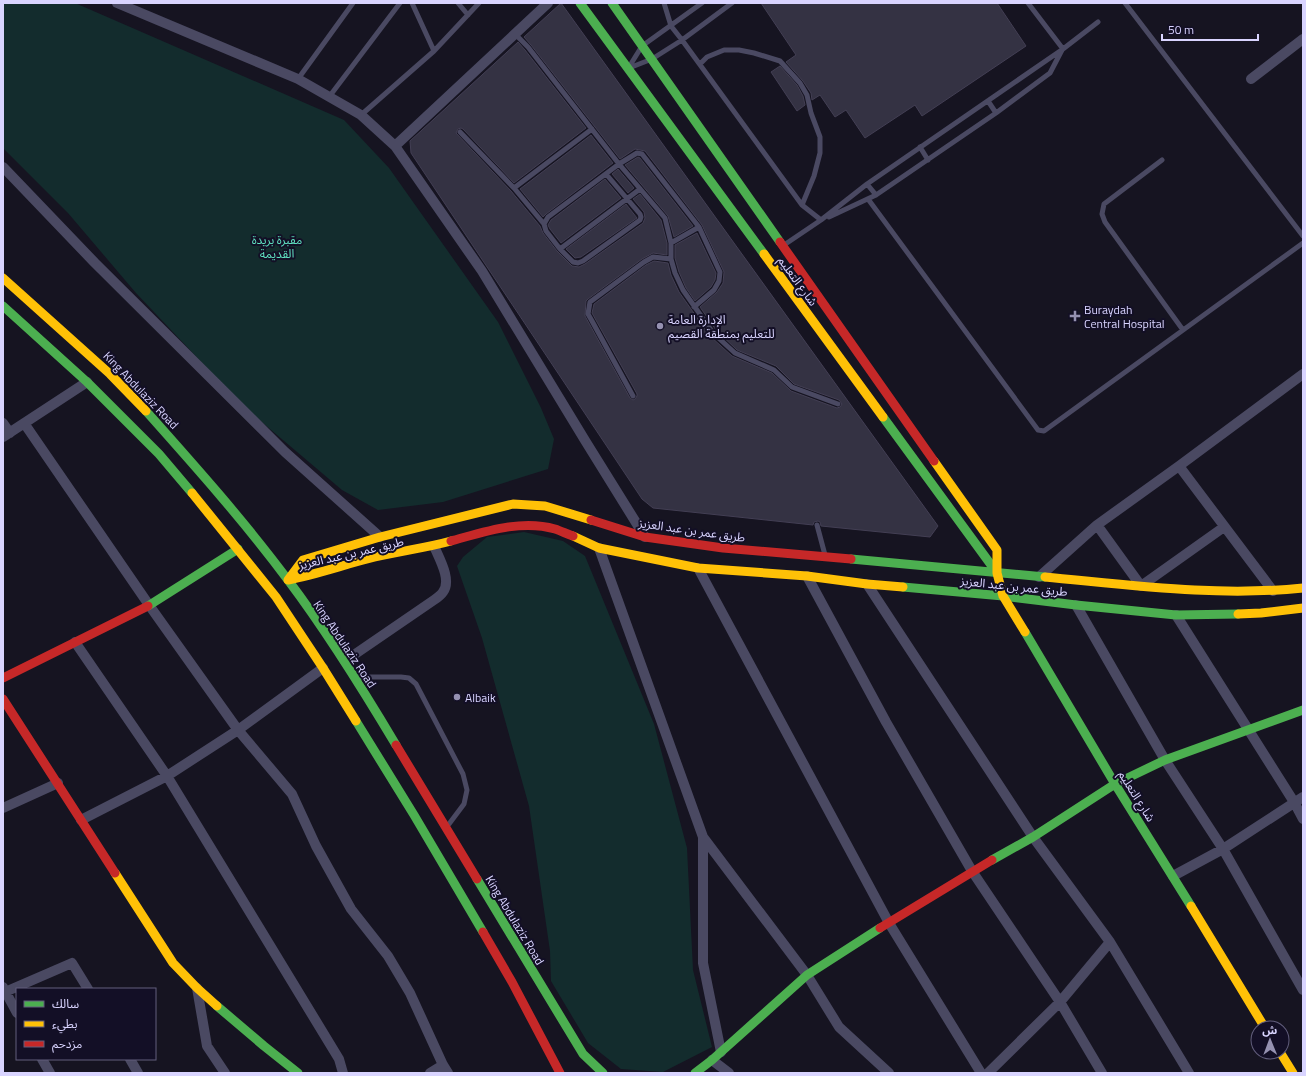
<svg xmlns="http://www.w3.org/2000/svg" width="1306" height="1076" viewBox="0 0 1306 1076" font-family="'Titillium Web','Noto Sans Arabic',sans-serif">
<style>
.green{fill:#132c2d}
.building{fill:#343243;stroke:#433f54}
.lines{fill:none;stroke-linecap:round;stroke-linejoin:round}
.lane{stroke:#4a4962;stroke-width:5}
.street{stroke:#4a4962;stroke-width:10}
.fast{stroke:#4caf50;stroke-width:9}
.slow{stroke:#ffc107;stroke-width:9}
.jam{stroke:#c62828;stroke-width:9}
.poi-dot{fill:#9591b1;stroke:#130f26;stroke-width:1.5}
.labels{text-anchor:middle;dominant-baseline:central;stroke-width:4;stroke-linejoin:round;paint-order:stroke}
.park-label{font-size:12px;fill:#5fe0c0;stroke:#130f26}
.street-label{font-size:12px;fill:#d9d4ff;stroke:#130f26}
.poi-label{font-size:12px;fill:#d9d4ff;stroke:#130f26;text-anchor:start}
</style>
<rect width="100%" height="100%" fill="#161421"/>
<!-- green -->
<path class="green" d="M3,3H75L344,120L389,168L498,322L541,408L554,439L548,469L443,502L378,510L342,490L244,407L136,293L68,213L3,148Z
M524,532L563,541L585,556L654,724L687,848L693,970L712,1047L663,1072L621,1069L588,1043L551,981L550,951L529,806L482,638L457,566L463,557L487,537Z"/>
<!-- building -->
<path class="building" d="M561,3L938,526L930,537L821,526L820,522L818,521L814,522L813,525L653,508L642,499L411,153L410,141L518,42L525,50L586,128L514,183L463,129L461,128L458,129L456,133L511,191L540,226L543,233L557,251L572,266L579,267L585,264L643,223L645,218L644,212L633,199L640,194L661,220L667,243V255L653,253L642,259L588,299L586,301L585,316L630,398L633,400L635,399L637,396V394L592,313L594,304L646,265L654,261L668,263L671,275L679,292L691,309L710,336L732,356L772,373L791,391L837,408L840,407L842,404L839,400L794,384L776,366L737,350L716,330L700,307L717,292L723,283L724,272L702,225L645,151L635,149L620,159L531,45L524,37Z
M761,3H997L1026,46L922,116L915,105L865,138L846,110L835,117L820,95L812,100L811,93L803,81L786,62L796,55Z
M780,66L797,85L803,96L805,105L797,111L771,72Z
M591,135L613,163L546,214L543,217L520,189Z
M638,157L640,158L693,226L674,237L668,216L625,165Z
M618,169L634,188L628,193L612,174Z
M605,179L621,198L561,243L550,229L548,225L551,220Z
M626,204L637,218L581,257L575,258L566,249Z
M697,233L716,273L715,280L711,287L695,301L686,288L679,272L675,258V245Z"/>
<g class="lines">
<!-- lane -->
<path class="lane" d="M458,3L468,15
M664,3L671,26L682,40L802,205L821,220
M1028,3L1063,49
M1125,3L1303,236
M515,34L528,47L619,164L665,218L671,243V259L675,273L683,290L713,333L735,353L774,370L792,387L838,404
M434,51L479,3
M700,64L707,57L724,50H739L754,53L780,61L800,83L807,95L811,113L820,137V153L814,176L802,205
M629,67L642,46L702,3
M629,68L652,59L682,40L732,3
M298,79L353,3
M329,97L400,3
M988,101L996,113
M361,115L434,51L412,3
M460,132L514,188L544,224
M920,147L928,160
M1162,160L1104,204L1102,214L1105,222L1183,330
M606,174L640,214L641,217L640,220L583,261L578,263L573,262L560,249L546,231L544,224L548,217L619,164L637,153L642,154L699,227L671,243
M867,184L876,195
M514,188L592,129
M868,199L1038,430L1044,431L1303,243
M829,217L876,195L996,113L1050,73L1062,50
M784,245L821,220L867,184L1063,49L1098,22
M560,249L640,189
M694,307L714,290L719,281L720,272L699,227
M633,396L592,321L588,314L590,302L644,262L653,257L671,259
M817,525L825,555
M360,677H401L409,678L416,684L463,774L467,790L464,804L449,824"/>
<!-- street -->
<path class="street" d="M117,3L298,79L361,115L395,146L482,271L586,442L645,537
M1251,79L1303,39
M395,146L548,3
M3,167L95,263L285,452L380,537
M3,423L10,433
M24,423L149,605L238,730L292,794L316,846L351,909L388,956L410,993L443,1065L448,1073
M3,437L87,382
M1179,466L1273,591
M1097,525L1141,586L1224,527
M599,548L703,837L807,975L839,1027L889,1073
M698,568L889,923L981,1073
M807,576L886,722L972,871L1060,1002L1102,1073
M1039,577L1097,525L1179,466L1303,374
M867,584L1033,837L1110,942L1189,1073
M1076,605L1165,760L1223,849L1303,990
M1176,615L1294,802L1303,819
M75,642L167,776L339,1059L343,1073
M345,661L434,600C437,598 441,595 443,592C452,580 439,558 434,546
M3,808L58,783
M81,820L167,776L238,730L323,668
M703,837V963L721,1052
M1173,876L1223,849L1303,797
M3,987L17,1013
M197,988L207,1046L225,1073
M5,992L72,963L88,989
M42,1059L50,1073
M130,1059L138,1073
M712,1060L729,1073
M430,1073L443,1065
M988,1073L1060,1002L1110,942"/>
<!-- fast -->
<path class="fast" d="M580,3L764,254
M612,3L780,242
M3,306L87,382L159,454L192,493
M146,411C195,466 244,521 288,580C328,633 362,688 396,745
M883,417L997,573
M851,559L1045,577
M903,587L1003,596L1076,605L1176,615L1238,614
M148,606L238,549
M1025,632L1115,784L1191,906
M356,721L414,815L483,932
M992,860L1033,837L1115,784L1165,760L1303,710
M477,879L583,1054L603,1073
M217,1006L264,1046L298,1073
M695,1073L712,1060L807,975L880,928"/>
<!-- slow -->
<path class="slow" d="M764,254L883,417
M3,278L110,374L146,411
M934,461L997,550V573L1003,596L1025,632
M192,493L276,597L323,668L356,721
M573,536L599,548L698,568L807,576L867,584L903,587
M1045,577C1131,585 1217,597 1303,588
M288,580L303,560L380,537L513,504L545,506L591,520
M288,580C318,574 346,564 375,557C400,551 426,548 451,541
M1238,614L1261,613L1303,608
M115,873L173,963L197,988L217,1006
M1191,906L1265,1028
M1280,1052L1293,1073"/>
<!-- jam -->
<path class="jam" d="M780,242L934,461
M591,520L645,537L723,548L851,559
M451,541C484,532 521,519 555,529C561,531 567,534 573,536
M3,678L148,606
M3,699L115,873
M396,745L477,879
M880,928L992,860
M483,932L512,982L560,1073"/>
</g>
<!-- markers -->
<g class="poi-dot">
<path d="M1073 310h4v4h4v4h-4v4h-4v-4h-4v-4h4z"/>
<circle cx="660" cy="326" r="4"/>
<circle cx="457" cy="697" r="4"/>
</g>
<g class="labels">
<!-- park labels -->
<g class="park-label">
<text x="277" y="239">مقبرة بريدة<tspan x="277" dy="14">القديمة</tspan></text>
</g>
<!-- street labels -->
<g class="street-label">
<text transform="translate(798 281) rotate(54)">شارع التعليم</text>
<text transform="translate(141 390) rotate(46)">King Abdulaziz Road</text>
<text transform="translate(692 530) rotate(8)">طريق عمر بن عبد العزيز</text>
<text transform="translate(351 553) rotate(-13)">طريق عمر بن عبد العزيز</text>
<text transform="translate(1014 586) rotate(6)">طريق عمر بن عبد العزيز</text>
<text transform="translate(345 644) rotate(56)">King Abdulaziz Road</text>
<text transform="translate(1137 796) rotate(58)">شارع التعليم</text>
<text transform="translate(515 920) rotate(59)">King Abdulaziz Road</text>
</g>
<!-- poi labels -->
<g class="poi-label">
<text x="1084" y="309">Buraydah<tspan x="1084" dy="14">Central Hospital</tspan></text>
<text x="668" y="319">الإدارة العامة<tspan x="668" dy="14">للتعليم بمنطقة القصيم</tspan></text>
<text x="465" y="697">Albaik</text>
</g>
</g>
<!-- border -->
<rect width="1306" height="1076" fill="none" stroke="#d9d4ff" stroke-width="8"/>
<!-- legend -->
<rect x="16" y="988" width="140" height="72" fill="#130f26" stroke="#625e7d"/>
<rect x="24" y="1001" width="20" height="6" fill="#4caf50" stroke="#625e7d"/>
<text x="52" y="1008" font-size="12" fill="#d9d4ff">سالك</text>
<rect x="24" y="1021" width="20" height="6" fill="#ffc107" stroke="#625e7d"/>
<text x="52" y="1028" font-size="12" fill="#d9d4ff">بطيء</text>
<rect x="24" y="1041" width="20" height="6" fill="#c62828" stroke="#625e7d"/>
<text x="52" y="1048" font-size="12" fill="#d9d4ff">مزدحم</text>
<!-- north arrow -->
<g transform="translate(1270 1040) rotate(359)"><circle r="19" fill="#130f26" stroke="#625e7d"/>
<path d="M0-3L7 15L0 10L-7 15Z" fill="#9591b1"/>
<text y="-6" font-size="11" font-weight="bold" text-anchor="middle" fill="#d9d4ff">ش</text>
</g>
<!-- scale -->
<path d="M1162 34v6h96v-6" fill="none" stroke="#d9d4ff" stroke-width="2"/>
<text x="1168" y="34" font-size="12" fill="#d9d4ff" stroke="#130f26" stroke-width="3" paint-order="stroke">50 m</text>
</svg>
